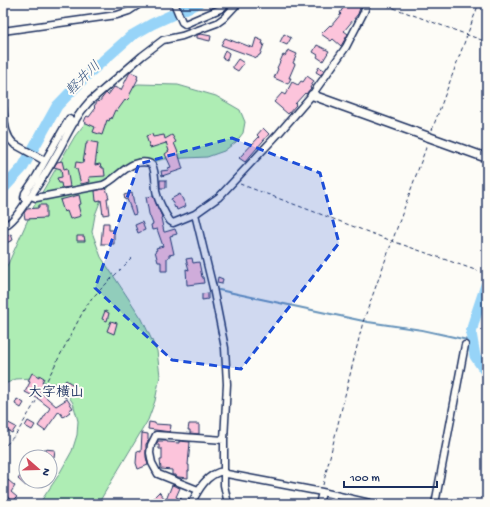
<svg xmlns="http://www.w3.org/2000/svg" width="490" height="507" viewBox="0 0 490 507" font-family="'Gochi Hand','Klee One',sans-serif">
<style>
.green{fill:#aeedb4;stroke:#648e89}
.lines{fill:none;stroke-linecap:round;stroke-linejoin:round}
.stream{stroke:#6592ba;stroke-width:2}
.river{stroke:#97d4f8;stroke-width:11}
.building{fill:#fcc4db;stroke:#1b2f5e}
.minor-casing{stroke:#1b2f5e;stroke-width:9}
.tertiary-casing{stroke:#1b2f5e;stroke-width:11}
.path{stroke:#1b2f5e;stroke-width:1;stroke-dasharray:4 3;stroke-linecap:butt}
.minor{stroke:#fdfcf7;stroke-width:6}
.tertiary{stroke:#fdfcf7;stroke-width:8}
.marked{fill:#1d4ed8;fill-opacity:0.2;stroke:#1d4ed8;stroke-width:3;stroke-dasharray:8 5;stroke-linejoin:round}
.labels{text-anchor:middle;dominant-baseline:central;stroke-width:4;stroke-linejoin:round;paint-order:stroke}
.water-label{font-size:14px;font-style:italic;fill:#3a5884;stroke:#fdfcf7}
.neighbourhood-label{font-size:14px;font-weight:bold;fill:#1b2f5e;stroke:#fdfcf7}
</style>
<rect width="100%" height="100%" fill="#fdfcf7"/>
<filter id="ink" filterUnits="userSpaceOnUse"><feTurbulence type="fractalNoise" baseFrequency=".025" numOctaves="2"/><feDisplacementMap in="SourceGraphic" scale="8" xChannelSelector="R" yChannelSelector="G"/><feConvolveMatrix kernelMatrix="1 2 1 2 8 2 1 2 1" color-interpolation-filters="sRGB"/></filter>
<g filter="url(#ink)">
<!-- green -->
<path class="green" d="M138,84L178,85L216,96L240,110L245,122L243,133L236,142L224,151L207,157L164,159L145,164L132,169L120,176L110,185L102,197L95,215L92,232L101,257L142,319L157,351L160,376L155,401L148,420L98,504H39L58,476L72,451L77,435L78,421L73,403L67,394L51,384L33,378L16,379L3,385V271L8,264L34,206L75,136L95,111L113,96Z"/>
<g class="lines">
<!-- stream -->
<path class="stream" d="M219,290L368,322L422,330L472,341"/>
<!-- river -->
<path class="river" d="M3,189L23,167L57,106L88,74L131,36L152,24L198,3
M487,282L474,321L471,333L475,356L487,374"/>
</g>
<!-- building -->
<path class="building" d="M346,3H355L361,5L358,14L344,31L348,34L341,46L333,39L331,41L321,34L330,25L331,26L341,14L340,13Z
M201,34L211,36L210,41L197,38V35Z
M284,34L291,38L287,45L280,42Z
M225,38L238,43V42L253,48L256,38L263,41L262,44H264L260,55H259L257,58L221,45Z
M317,45L329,51L323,61L317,57L318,55L313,52Z
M225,50L229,53L227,60L222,58Z
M288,50L297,54L293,63L295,64L289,78H291L288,84L274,78L278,69L277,68L283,55L285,56Z
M238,59L244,63L238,71L233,68V66Z
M319,67L324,70L321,75L316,72Z
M130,72L138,75L137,79H138L129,96L130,97L126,101L125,100L117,111L115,110L111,119L110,118L109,121L107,120L102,135L93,132L95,127L84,122L86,117L87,116L89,117L95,109L94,108L95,107L94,106L98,101L99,102L106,93L108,95L114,87L121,90Z
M307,76L314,81L310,88H311L306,94L305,93L295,104L296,105L288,114L274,102L282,93L285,95L292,82L298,85L301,81L303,82Z
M263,128L269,134L245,162L239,158L259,137L257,135Z
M152,134L153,137L164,135L165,139L172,135L176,142L174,143L179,155V156L183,169L162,176L161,171L169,170L168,168L171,167L165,154L169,151L166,142V143L150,148L146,136Z
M87,141L98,143L95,165L100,164L101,167H102V168H104L105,176L89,177L90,182L81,184L77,169L75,168L76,162L83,163L86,144H87Z
M62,161L64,169L67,168L70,187L62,188L61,183H59L57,178L62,177L61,169L54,167L57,162Z
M160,180H166V188H160Z
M106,188L109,198H107L109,214L103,215L101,200L96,201L95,191Z
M132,193L136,214L133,215L127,199L125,200L124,195Z
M180,194L186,206L177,210L176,207L175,208L171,199Z
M79,195L81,204L78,205L81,216L70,219L67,211L64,212L60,200Z
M153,196L162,217L161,218L164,232H165L175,229L177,234L170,236L174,254L169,255V257L167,258V271H161V262H158L155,251L157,250L156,248L163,246L157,229L152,230L151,225L153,224L149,214L146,197Z
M39,205H46V218L25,219L24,213L27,209L38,208V207H39Z
M142,222L145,230L138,233L135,225Z
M103,223H109V230H114V244H101Z
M11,234L13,240L6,243L5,238L6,237V236Z
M77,236H84L85,241H77Z
M192,258L193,263L199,262L202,277H203L204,283L187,285L186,269L189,270L186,259Z
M218,277L223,279L222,284L217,283Z
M208,293V299L202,300V294Z
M105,311L109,313L107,321L102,319Z
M111,321L117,323L114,334L107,331Z
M32,373L39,377V375L44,378L42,382L44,384L40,392L56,406L67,399L73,408L69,410L70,412L63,417L59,411L45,431L38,426L50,408L37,398L25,392L30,382L28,381Z
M66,380L75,386L66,398L57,391Z
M53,383L59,387L56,391L50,387Z
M17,399L24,403L21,408L15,404Z
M3,420L16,427L12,433L3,428Z
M28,421L35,425L32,430L25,426Z
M149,422L155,423V424L171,425L170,432L148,429Z
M189,424H199V434L190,433V430H188Z
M142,433L148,434V440H149L146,444V457L148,465L138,469L136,463L137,451L141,452Z
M158,441H167V442L179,443V441L190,442L188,465H189V471H188V478L178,477L176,476V475H172V470L161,469L160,460H162V449H159V445H156Z
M44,449L55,450L54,457H44Z
M22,474L26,478V486L18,479Z
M8,480L15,486L11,492L17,497L13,501L3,493V487Z
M172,485L180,488L176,497L182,499L181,504H158L153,498L159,492L166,500Z"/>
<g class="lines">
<!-- minor casing -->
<g class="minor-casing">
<path id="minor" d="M174,3L182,22L185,24L220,9L228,3
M3,31L117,15L129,11L141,3
M3,108C5,122 4,134 14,144L45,161L36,177L25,193L24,198L27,201
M45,161L69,119L75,122
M31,196L36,198L103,185C115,180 122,169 134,164C139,162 148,161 152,165C156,172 155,183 156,190C157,199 165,214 170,221L173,223L195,214L219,197L279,133L312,95L346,47L364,12L367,3
M195,214L213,288L225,348L227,384L224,440V485L228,504
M3,227C13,222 20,211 26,202C39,185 49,168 59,150C68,133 76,116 89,102L142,56L163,40L182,36L217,23L224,18L238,3
M198,490L158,474L152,463L150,453L151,445L156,435L224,440
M191,504C198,490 207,473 224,471L227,474L322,492L374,504
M319,504L322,492
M435,504L465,345"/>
</g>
<!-- tertiary casing -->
<g class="tertiary-casing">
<path id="tertiary" d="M312,95L487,158"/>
</g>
<!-- path -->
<path class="path" d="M380,3L487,42
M432,130L479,3
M240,184L392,241L478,271
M3,451L6,445L17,433L35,403L87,304H89L91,299L133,257
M323,485L363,322L427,145"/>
<!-- minor -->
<use href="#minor" class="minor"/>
<!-- tertiary -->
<use href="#tertiary" class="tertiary"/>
</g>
</g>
<!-- marked area -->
<path class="marked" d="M232,138L320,173L339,243L241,369L172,360L95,288L139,164Z"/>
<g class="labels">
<!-- water labels -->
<g class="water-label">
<text transform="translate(84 79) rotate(-44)">軽井川</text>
</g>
<!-- neighbourhood labels -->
<g class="neighbourhood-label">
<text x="56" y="393">大字横山</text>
</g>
</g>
<!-- margin -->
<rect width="490" height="507" fill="none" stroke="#fdfcf7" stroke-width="16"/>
<rect x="8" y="8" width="474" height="491" fill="none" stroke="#1b2f5e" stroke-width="1.5" filter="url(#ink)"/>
<!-- north arrow -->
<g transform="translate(38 469) rotate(110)"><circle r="19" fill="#fdfcf7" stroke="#a3aaba"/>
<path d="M0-3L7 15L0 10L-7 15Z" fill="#d1495b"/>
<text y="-6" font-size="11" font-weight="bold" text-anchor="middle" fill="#1b2f5e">N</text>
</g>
<!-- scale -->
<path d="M344 481v6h93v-6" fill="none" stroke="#1b2f5e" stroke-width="2"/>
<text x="350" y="481" font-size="12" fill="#1b2f5e" stroke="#fdfcf7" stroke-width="3" paint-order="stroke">100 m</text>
</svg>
